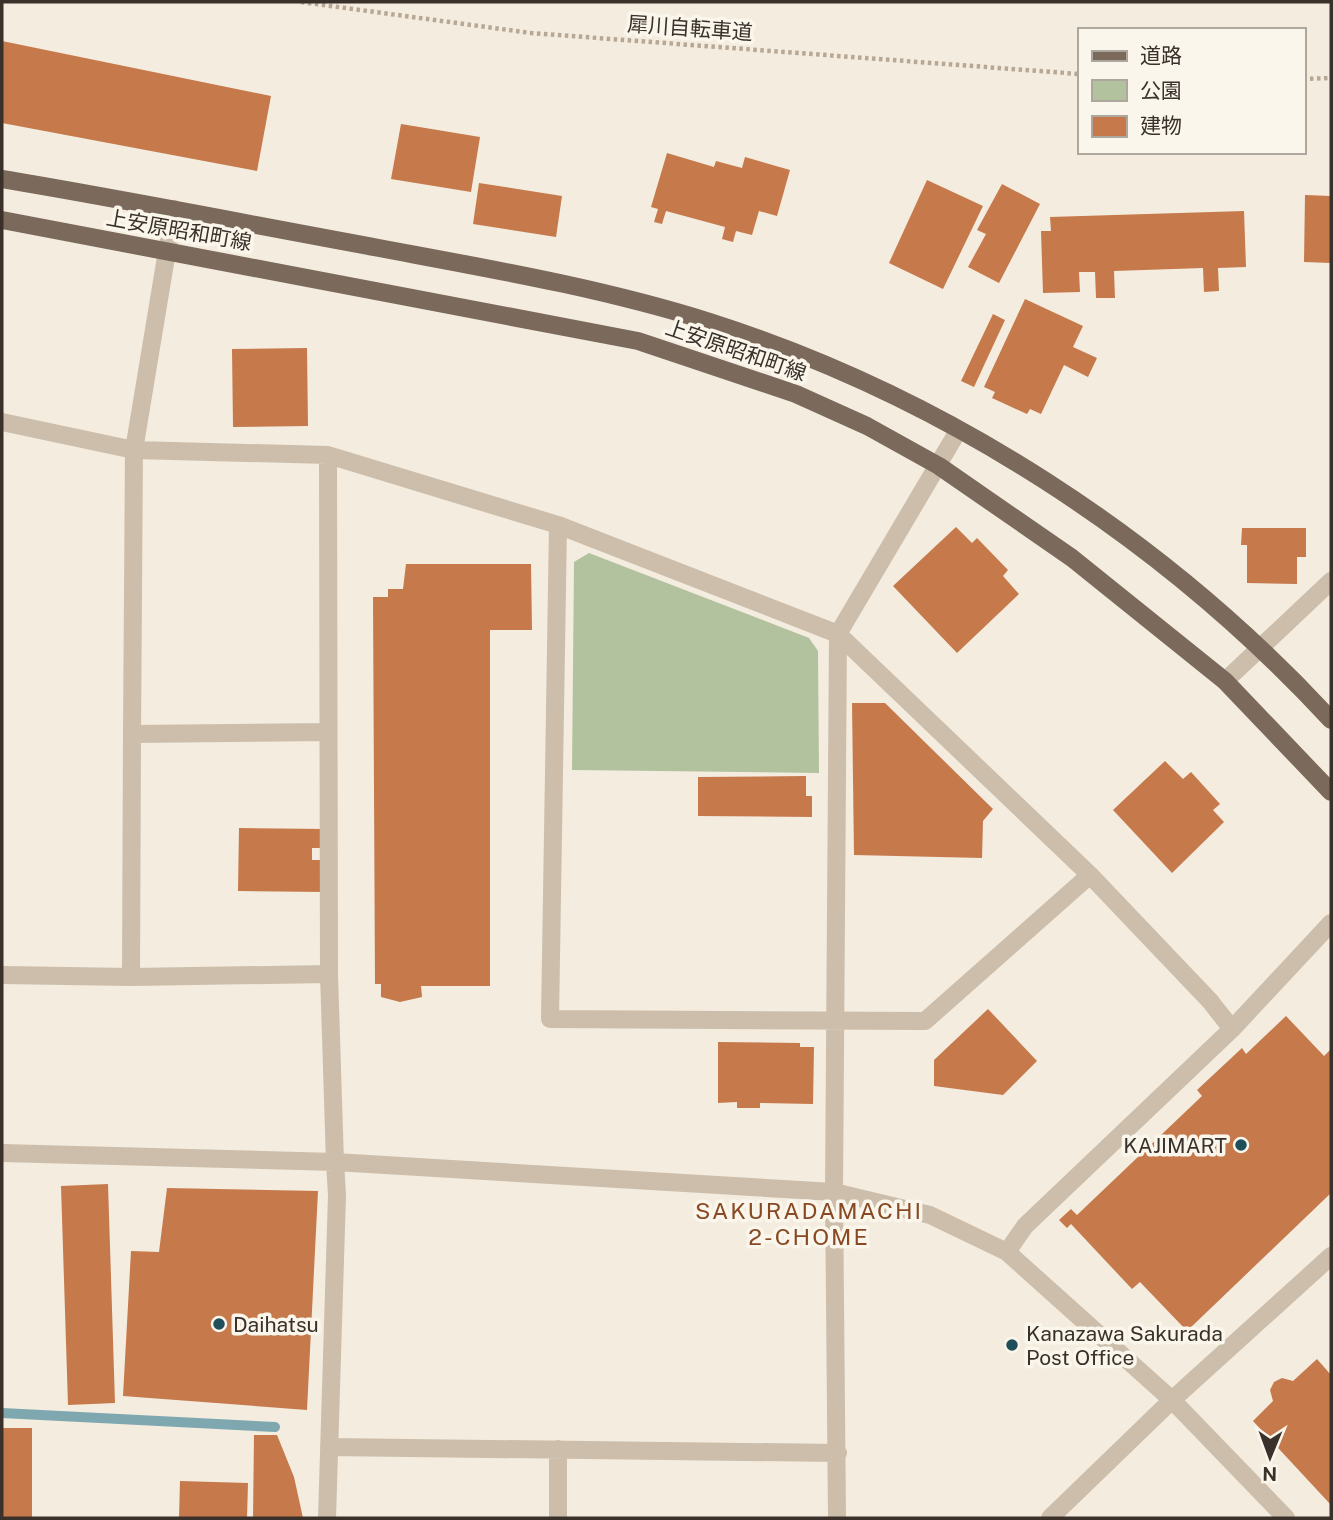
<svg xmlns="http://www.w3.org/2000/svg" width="1333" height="1520" viewBox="0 0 1333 1520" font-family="'Public Sans','Noto Sans JP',sans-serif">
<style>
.green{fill:#b2c29f}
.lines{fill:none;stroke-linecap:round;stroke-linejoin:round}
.stream{stroke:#7ea7b0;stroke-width:10}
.building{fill:#c6794b}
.path{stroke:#b7a895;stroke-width:4.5;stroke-dasharray:3.5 3.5;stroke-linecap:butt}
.minor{stroke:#ccbeab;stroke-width:18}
.major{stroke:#7b6a5b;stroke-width:18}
.poi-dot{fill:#1f4f5b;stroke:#faf6ec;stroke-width:2.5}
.labels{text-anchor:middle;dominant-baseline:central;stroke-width:7;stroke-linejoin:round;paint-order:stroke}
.street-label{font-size:21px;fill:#39312a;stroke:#faf6ec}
.poi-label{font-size:21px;fill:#39312a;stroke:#faf6ec;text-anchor:start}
.neighbourhood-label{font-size:23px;letter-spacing:2px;fill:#884923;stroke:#faf6ec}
</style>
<rect width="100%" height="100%" fill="#f3ecdf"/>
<!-- green -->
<path class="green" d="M589,553L809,638L818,651L819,773L572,770L574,562Z"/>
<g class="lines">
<!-- stream -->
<path class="stream" d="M2,1413L275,1427"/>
</g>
<!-- building -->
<path class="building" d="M2,41L271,96L257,171L2,123Z
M401,124L480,137L471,192L391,179Z
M667,153L714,167L716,161L742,168L745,157L790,170L777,216L759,211L752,235L736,231L733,242L722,239L725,227L666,211L662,224L654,222L658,209L651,207Z
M927,180L983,206L943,289L889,263Z
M479,183L562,196L556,237L473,224Z
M1002,184L1040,204L999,283L968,267L986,234L977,230Z
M1305,195L1331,196V263L1304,262Z
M1244,211L1246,267L1218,268L1219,291L1204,292L1203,268L1114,271L1115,298H1096L1095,272H1079L1080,292L1043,293L1041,231H1051L1050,217Z
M1025,299L1083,326L1073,347L1097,358L1088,377L1064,365L1041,414L1030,409L1027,414L992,398L995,392L984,387Z
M993,314L1005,320L974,387L961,381Z
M307,348L308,426L233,427L232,349Z
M956,527L972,543L977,538L1008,570L1003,576L1019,594L957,653L893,586Z
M1242,528H1306V557H1297V584L1247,583V545H1241Z
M406,564H531L532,630H490V986H421L422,997L400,1002L381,997V984H375L373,597H388V589H403Z
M852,703H885L993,809L983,821L982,858L854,855Z
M1165,761L1183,779L1191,772L1220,804L1213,810L1224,822L1172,873L1113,810Z
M806,776V796H812V817L698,816V777Z
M239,828L325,829L326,848H312V860H326L325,892L238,891Z
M988,1009L1037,1061L1003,1095L934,1086V1060Z
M1286,1016L1324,1056L1331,1049V1193L1187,1331L1140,1282L1132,1289L1071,1224L1067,1228L1059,1220L1071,1209L1077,1215L1202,1096L1197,1090L1242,1048L1246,1054Z
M718,1042L800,1043V1047H814L813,1104L760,1103V1108H737V1102L718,1103Z
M108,1184L115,1403L68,1405L61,1186Z
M167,1188L318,1191L307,1410L123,1396L131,1251L159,1252Z
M1317,1359L1331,1375V1505L1253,1421L1273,1401L1270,1390L1274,1382L1282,1378L1293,1381Z
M2,1428H32V1518H2Z
M254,1435H277L294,1477L303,1518H253Z
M180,1481L248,1483L247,1518H179Z"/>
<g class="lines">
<!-- path -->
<path class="path" d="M301,2L531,33L1079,74
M1303,79L1331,78"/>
<!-- minor -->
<path class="minor" d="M2,422L134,450L328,455L558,525L838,634L1090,875L1210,1001L1232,1029
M328,455L329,974L335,1162L834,1192L930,1215L1007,1252L1172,1400L1286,1518
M558,525L550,1019L925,1021L1090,875
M1225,681L1331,581
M132,734L134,450L174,209
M2,975L131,977L329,974
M131,977L132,734L328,732
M2,1153L335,1162L337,1195L327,1518
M1007,1252L1025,1226L1232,1029L1331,923
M329,1447L838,1453
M558,1518V1449
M837,1518L834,1192L838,634L958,431
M1050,1518L1172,1400L1331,1256"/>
<!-- major -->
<path class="major" d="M2,179C128,200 253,225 379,248C491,269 602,288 710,322C945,397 1164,539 1331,720
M2,220L638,341L796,394L867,426L939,466L1072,558L1225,681L1331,792"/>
</g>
<!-- markers -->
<g class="poi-dot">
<circle cx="1241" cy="1145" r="7"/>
<circle cx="219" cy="1324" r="7"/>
<circle cx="1012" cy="1345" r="7"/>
</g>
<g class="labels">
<!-- street labels -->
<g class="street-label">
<text transform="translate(690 28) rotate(4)">犀川自転車道</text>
<text transform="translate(179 230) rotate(10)">上安原昭和町線</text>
<text transform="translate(736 350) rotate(19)">上安原昭和町線</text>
</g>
<!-- poi labels -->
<g class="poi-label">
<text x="1227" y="1145" text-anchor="end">KAJIMART</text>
<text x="233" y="1324">Daihatsu</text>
<text x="1026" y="1333">Kanazawa Sakurada<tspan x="1026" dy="24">Post Office</tspan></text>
</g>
<!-- neighbourhood labels -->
<g class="neighbourhood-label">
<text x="809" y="1210">SAKURADAMACHI<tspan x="809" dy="26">2-CHOME</tspan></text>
</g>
</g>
<!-- border -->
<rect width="1333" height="1520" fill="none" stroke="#39312a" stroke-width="7"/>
<!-- legend -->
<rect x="1078" y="28" width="228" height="126" fill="#faf6ec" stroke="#ada79e" stroke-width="2"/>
<rect x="1092" y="51" width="35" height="10" fill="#7b6a5b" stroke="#ada79e" stroke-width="2"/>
<text x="1140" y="63" font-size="21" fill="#39312a">道路</text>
<rect x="1092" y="80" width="35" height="21" fill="#b2c29f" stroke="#ada79e" stroke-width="2"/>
<text x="1140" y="98" font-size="21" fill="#39312a">公園</text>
<rect x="1092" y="116" width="35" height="21" fill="#c6794b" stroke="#ada79e" stroke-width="2"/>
<text x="1140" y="133" font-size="21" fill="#39312a">建物</text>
<!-- north arrow -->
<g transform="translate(1270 1457) rotate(181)" stroke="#faf6ec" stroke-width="5" paint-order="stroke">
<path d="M0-5L12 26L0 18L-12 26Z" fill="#39312a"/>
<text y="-10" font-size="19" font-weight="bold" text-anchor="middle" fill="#39312a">N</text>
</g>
</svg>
